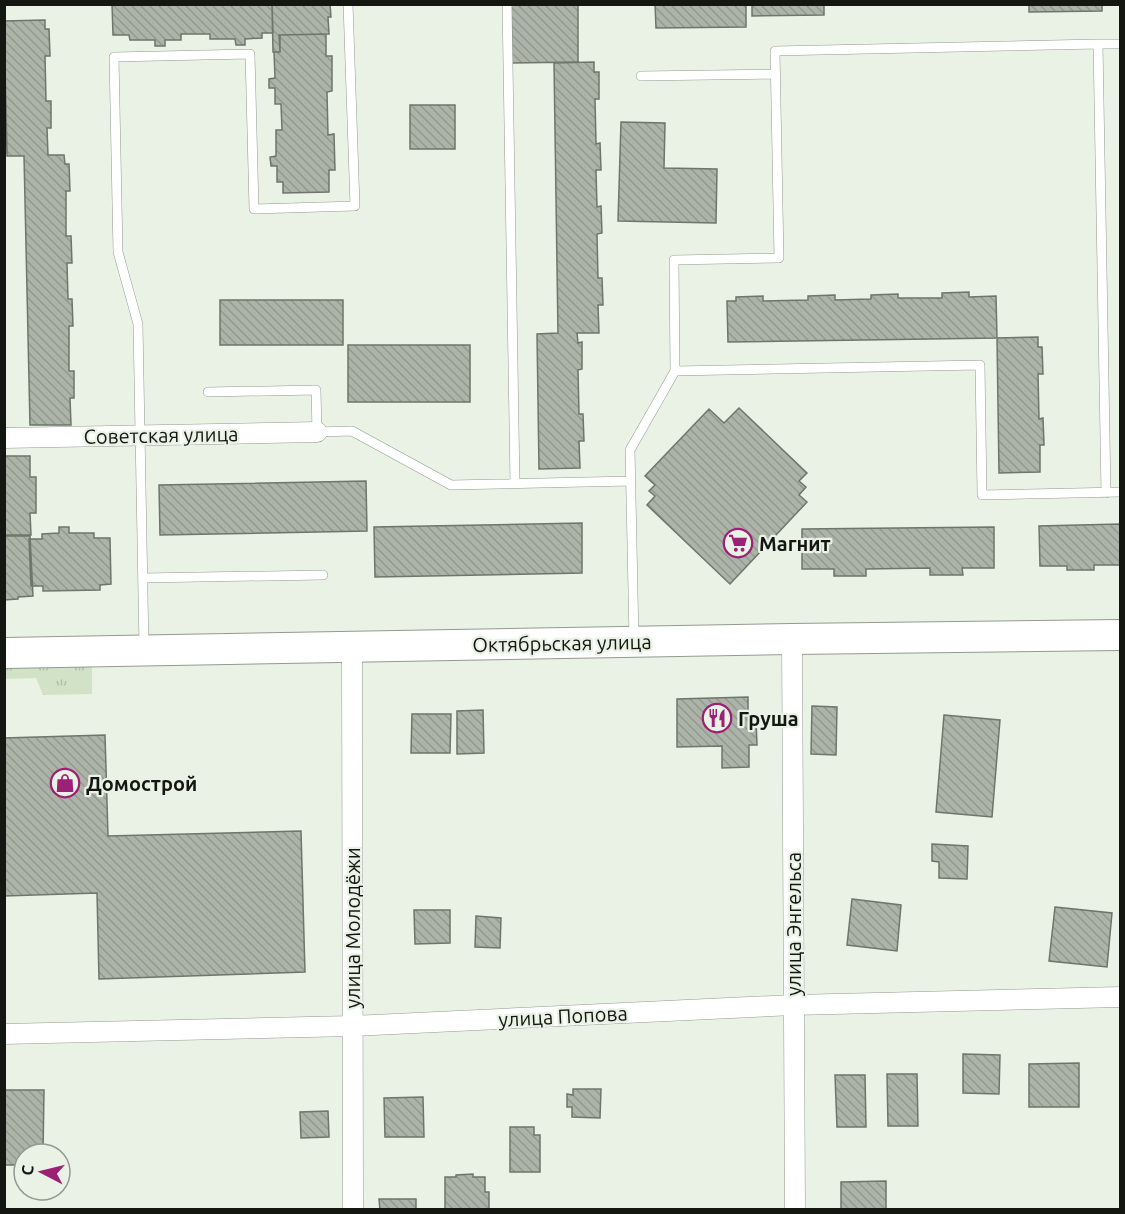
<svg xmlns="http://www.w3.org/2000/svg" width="1125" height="1214" viewBox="0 0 1125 1214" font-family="Ubuntu,sans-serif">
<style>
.grass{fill:url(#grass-tufts)}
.building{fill:url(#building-back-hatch);stroke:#6e756a;stroke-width:1.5}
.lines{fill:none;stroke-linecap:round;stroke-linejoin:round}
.service-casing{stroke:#939a8f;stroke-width:10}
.minor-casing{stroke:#939a8f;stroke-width:21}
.primary-casing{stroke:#939a8f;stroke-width:32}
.service{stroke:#fff;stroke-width:9}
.minor{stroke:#fff;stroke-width:20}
.primary{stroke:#fff;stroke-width:30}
.labels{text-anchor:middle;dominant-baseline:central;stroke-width:4.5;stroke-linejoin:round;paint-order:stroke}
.street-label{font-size:20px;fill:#141612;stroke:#eaf1e5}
.poi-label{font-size:20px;font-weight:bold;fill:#141612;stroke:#eaf1e5;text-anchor:start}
</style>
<defs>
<pattern id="grass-tufts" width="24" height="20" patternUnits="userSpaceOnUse" patternTransform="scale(1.5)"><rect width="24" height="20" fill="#d1e2c6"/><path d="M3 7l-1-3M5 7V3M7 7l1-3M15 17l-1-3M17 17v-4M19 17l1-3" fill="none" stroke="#b3c1a9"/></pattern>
<pattern id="building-back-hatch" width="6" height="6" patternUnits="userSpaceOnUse" patternTransform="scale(1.5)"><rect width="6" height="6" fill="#acb3a7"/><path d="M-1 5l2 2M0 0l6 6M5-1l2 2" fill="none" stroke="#93998f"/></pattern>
</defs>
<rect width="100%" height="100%" fill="#eaf1e5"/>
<!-- grass -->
<path class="grass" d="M4,663L92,666V694L43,695L36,678L5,679Z"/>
<!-- building -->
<path class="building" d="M112,4H272L273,33H262V38L245,39V45H236L235,39H210V34H181V40H165V46H155V40H130L129,35H113Z
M272,4H330L331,17H328L329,34L280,35V52H273Z
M511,4H578V62L512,63Z
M655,4H746V27L656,28Z
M752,4H824V15L752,16Z
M1029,4H1102V11L1029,12Z
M45,20V29H49L50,56H45L46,101H51V128H47L48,155H64L65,164H69L70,191H66V236H71L72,263H67L68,299H72L73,326H69V371H74V398H70L71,425H30L24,156H7L4,21Z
M326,34V56H332V91L327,92L328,135L334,134L335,170H329V192L283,193V182H277V166H271L270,157L276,156V130H282L281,104H275V88H269V79L275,78L274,52H280L279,35Z
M594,62V72H599V99H595L596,144L600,143L601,170H596L597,207L601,206L602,233L597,234L598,278H602L603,305H598L599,333H577L578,343L582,342V369L578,370L579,414H583L584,441H579L580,468L539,469L537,334L558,333L554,63Z
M410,105H455V149H410Z
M621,122L665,123L664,168L717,169L716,223L618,221Z
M969,292V297L996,296L997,338L728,342L727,301H736V297L763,296V301L808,300V296L835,295V300L871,299V295L898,294V298H942V293Z
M220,300H343V345H220Z
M1038,337V347H1042L1043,374H1038L1039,419L1043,418L1044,445H1040V472L999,473L997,338Z
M348,345H470V402H348Z
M739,408L807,473L799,481L806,487L799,495L807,502L730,584L647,505L655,496L649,491L655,485L645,476L709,409L724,423Z
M4,456H30V477H36V513H30L31,535H4Z
M366,481L367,531L160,535L159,485Z
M582,523V573L375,577L374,527Z
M1120,524V565H1094V570H1067V566H1040L1039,526Z
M59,527H69V533H94V538H110L111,584L100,585V590L43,591V586H31L29,539H42V534L59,533Z
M994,527V568H962L963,575H930V568L866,569V576H834V569H802V529Z
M4,536H30L33,596L18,597V599L4,600Z
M748,697V721L756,720L757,745H749V767L722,768V746L677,747V699Z
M812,706L837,707L836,755L811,754Z
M483,710L484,753L457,754V711Z
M412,714H451L450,753H411Z
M944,715L1000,720L992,817L936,812Z
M105,735L108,836L301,831L305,972L99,979L97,893L4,896V738Z
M932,844L968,846L967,879L939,878V862L932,861Z
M852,899L901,905L897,951L847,945Z
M1055,907L1112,913L1107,967L1049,961Z
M414,910H450V943L415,944Z
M476,916L501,918L500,948L475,947Z
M963,1054L1000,1055L999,1094L963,1093Z
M1079,1063V1107H1029V1064Z
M887,1074H917L918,1126H888Z
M835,1075H865L866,1127H837Z
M573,1089H601L600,1118L572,1117V1107H567V1094L573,1095Z
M4,1090H44L43,1154H24V1165H4Z
M423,1097L424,1137H385L384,1098Z
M328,1111L329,1137L301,1138L300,1112Z
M510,1127H534V1135H540V1172H510Z
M473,1174V1177H485V1192H489V1210H445V1177H456V1175Z
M886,1181V1210H841V1182Z
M379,1199H416V1210H380Z"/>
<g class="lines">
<!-- service casing -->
<g class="service-casing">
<path id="service" d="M507,4L515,484
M1098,44H1120
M641,76L776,74
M675,371L980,365L982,495L1120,492
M208,392L316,390L317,432L352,431L451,485L631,481
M143,578L323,575
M634,639L630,450L675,371L674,260L779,258L775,51L1098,44L1106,493
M144,648L138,324L118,252L114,57L250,54L254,209L355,206L348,4"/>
</g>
<!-- minor casing -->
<g class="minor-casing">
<path id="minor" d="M4,438L317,432
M792,639L795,1210
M352,647L353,1210
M4,1034L352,1026L793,1005L1120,997"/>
</g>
<!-- primary casing -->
<g class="primary-casing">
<path id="primary" d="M4,653L792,639L1120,635"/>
</g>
<!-- service -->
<use href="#service" class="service"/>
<!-- minor -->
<use href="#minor" class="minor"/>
<!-- primary -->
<use href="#primary" class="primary"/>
</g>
<!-- icons -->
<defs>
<g id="supermarket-ring" transform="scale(1.5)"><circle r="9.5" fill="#eaf1e5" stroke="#9c2076" stroke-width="1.5"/><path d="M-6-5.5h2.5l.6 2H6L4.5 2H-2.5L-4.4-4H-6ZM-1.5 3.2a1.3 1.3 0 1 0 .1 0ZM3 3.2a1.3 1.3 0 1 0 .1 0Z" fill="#9c2076"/></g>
<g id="restaurant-ring" transform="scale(1.5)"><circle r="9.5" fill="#eaf1e5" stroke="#9c2076" stroke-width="1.5"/><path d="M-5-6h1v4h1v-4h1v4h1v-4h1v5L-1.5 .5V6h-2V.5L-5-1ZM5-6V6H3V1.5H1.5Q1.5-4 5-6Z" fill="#9c2076"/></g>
<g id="shop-ring" transform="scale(1.5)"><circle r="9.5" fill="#eaf1e5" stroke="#9c2076" stroke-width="1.5"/><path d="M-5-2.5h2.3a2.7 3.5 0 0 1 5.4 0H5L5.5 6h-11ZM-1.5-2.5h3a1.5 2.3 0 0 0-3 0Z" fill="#9c2076"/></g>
</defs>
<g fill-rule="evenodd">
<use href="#supermarket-ring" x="738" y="543"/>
<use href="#restaurant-ring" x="717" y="718"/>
<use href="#shop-ring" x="65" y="783"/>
</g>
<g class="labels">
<!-- street labels -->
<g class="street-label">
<text transform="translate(161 435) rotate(-1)">Советская улица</text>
<text transform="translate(562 643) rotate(-1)">Октябрьская улица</text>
<text transform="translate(793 924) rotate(-90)">улица Энгельса</text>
<text transform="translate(352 928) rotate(-90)">улица Молодёжи</text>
<text transform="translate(563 1016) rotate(-3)">улица Попова</text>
</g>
<!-- poi labels -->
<g class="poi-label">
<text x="759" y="543">Магнит</text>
<text x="738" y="718">Груша</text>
<text x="86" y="783">Домострой</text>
</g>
</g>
<!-- border -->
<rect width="1125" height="1214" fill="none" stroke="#141612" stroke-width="12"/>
<!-- north arrow -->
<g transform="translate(42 1172) rotate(277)"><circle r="28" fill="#eaf1e5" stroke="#949991" stroke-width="1.5"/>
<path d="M0-4.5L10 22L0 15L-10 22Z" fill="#9c2076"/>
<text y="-9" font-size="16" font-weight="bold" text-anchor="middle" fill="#141612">С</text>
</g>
</svg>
